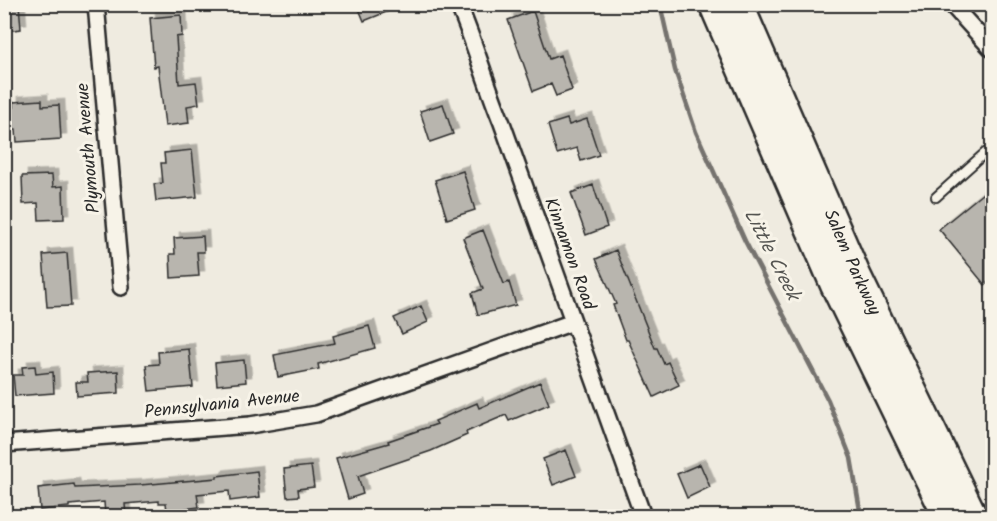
<svg xmlns="http://www.w3.org/2000/svg" width="997" height="521" viewBox="0 0 997 521" font-family="Kalam,sans-serif">
<style>
.lines{fill:none;stroke-linecap:round;stroke-linejoin:round}
.stream{stroke:#74726e;stroke-width:4.5}
.building{fill:#b8b5ae;stroke:#2b2b2b;stroke-width:1.5;filter:url(#shadow)}
.lane-casing{stroke:#2b2b2b;stroke-width:12}
.street-casing{stroke:#2b2b2b;stroke-width:20}
.highway-casing{stroke:#2b2b2b;stroke-width:32}
.lane{stroke:#f7f3e8;stroke-width:8}
.street{stroke:#f7f3e8;stroke-width:15}
.highway{stroke:#f7f3e8;stroke-width:27}
.labels{text-anchor:middle;dominant-baseline:central;stroke-width:6;stroke-linejoin:round;paint-order:stroke}
.street-label{font-size:18px;fill:#2b2b2b;stroke:#f7f3e8}
.water-label{font-size:20px;font-style:italic;fill:#555552;stroke:#f7f3e8}
</style>
<defs>
<filter id="shadow"><feDropShadow dx="5.5" dy="-5.5" stdDeviation="0" flood-color="#0004"/></filter>
</defs>
<rect width="100%" height="100%" fill="#efebe0"/>
<filter id="ink" filterUnits="userSpaceOnUse"><feTurbulence type="fractalNoise" baseFrequency=".0167" numOctaves="2"/><feDisplacementMap in="SourceGraphic" scale="12" xChannelSelector="R" yChannelSelector="G"/><feConvolveMatrix kernelMatrix="1 2 1 2 8 2 1 2 1" color-interpolation-filters="sRGB"/></filter>
<g filter="url(#ink)">
<g class="lines">
<!-- stream -->
<path class="stream" d="M660,4L675,70L696,132L745,241L828,400L851,458L861,516"/>
</g>
<!-- building -->
<path class="building" d="M4,4H19L21,29L6,31Z
M357,4H403L404,5L364,21Z
M533,11L549,59L560,55L572,90L556,96L551,84L533,91L508,20Z
M181,15L182,36L176,37L179,84L196,82L199,104L187,106L189,123L165,126L158,66L154,67L150,18Z
M42,100V106L59,105L61,139L17,142L16,129L7,130L6,110H13V102Z
M443,104L453,134L430,142L420,111Z
M567,119L569,125L587,119L599,155L581,161L577,148L557,154L548,125Z
M192,150L197,197L156,201L154,184L163,183L161,163H165L164,153Z
M463,171L475,210L447,219L435,180Z
M52,175L53,187L63,186L64,219L39,220L38,203L23,204L22,176Z
M593,185L607,227L586,235L571,193Z
M993,185V278L985,285L939,229Z
M483,230L504,284L509,282L516,305L478,315L472,293L483,289L463,238Z
M203,236L204,252H197L199,276L171,278L170,254H175L174,238Z
M616,250L655,348H657L664,364L668,362L679,385L654,397L628,340H626L613,305L616,304L596,259Z
M67,253L71,306L47,307L43,255Z
M421,306L428,322L402,334L394,318Z
M369,326L375,348L318,364L319,369L278,377L274,355L335,343L333,336Z
M189,349L193,387L149,391L146,365L159,364L158,352Z
M244,360L246,382L217,385L215,363Z
M35,366L36,374L53,372L54,393L15,396L13,375H23L22,367Z
M118,371L119,393L77,396L76,382H88L87,373Z
M540,382L549,404L509,421L506,415L466,432L467,435L431,451L358,476L363,494L348,499L336,458L389,443L388,441L437,424L435,421L477,403L479,408Z
M566,450L576,476L553,485L543,459Z
M700,464L710,487L687,498L677,474Z
M311,466L314,487L298,489L299,496L287,497L284,469Z
M257,471L260,497L230,501L229,491L197,494L199,507L167,511L166,503H159V501L125,504L126,516L105,515L104,502L69,505V507L40,510L38,488L74,484L75,488L140,485L217,478V476Z"/>
<g class="lines">
<!-- lane casing -->
<g class="lane-casing">
<path id="lane" d="M936,197L985,153L992,150"/>
</g>
<!-- street casing -->
<g class="street-casing">
<path id="street" d="M96,4L121,287
M458,4C475,43 486,84 502,123L643,516
M951,4L992,49
M4,444L250,425L316,414L573,322"/>
</g>
<!-- highway casing -->
<g class="highway-casing">
<g id="highway">
<path d="M713,4L834,284L947,516"/>
<path id="s1" d="M739,4L856,274L973,516"/>
</g>
</g>
<!-- lane -->
<use href="#lane" class="lane"/>
<!-- street -->
<use href="#street" class="street"/>
<!-- highway -->
<use href="#highway" class="highway"/>
</g>
</g>
<g class="labels">
<!-- street labels -->
<g class="street-label">
<text transform="translate(89 148) rotate(-95)">Plymouth Avenue</text>
<text transform="translate(569 254) rotate(70)">Kinnamon Road</text>
<text stroke="none"><textPath href="#s1" startOffset="282">Salem Parkway</textPath></text>
<text transform="translate(222 405) rotate(-6)">Pennsylvania Avenue</text>
</g>
<!-- water labels -->
<g class="water-label">
<text transform="translate(771 255) rotate(63)">Little Creek</text>
</g>
</g>
<!-- margin -->
<rect width="997" height="521" fill="none" stroke="#f7f3e8" stroke-width="24"/>
<rect x="12" y="12" width="973" height="497" fill="none" stroke="#2b2b2b" stroke-width="2" filter="url(#ink)"/>
</svg>
